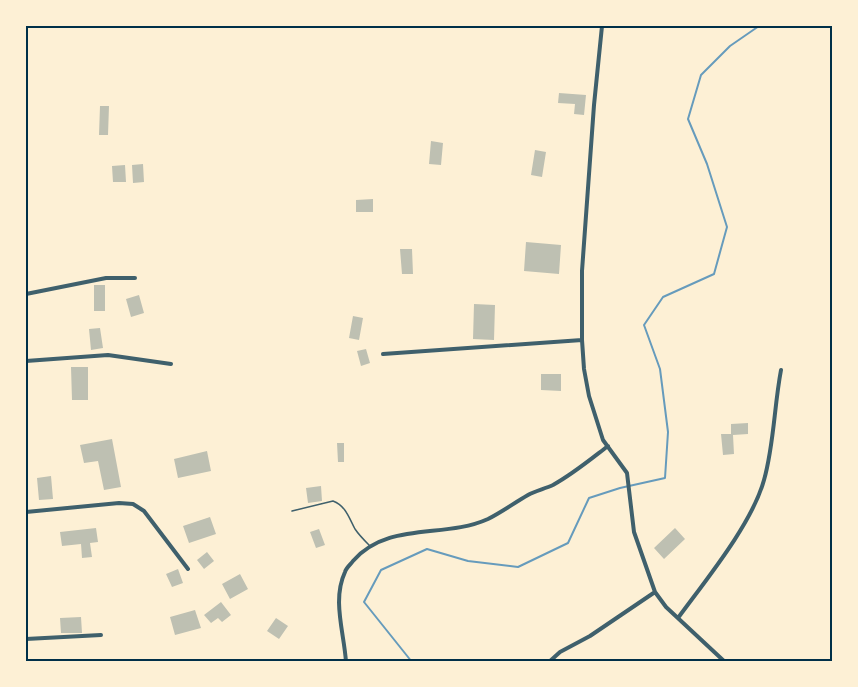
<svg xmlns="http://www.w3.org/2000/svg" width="858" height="687" viewBox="0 0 858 687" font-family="Quicksand,sans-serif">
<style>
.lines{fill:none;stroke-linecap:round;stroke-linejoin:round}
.stream{stroke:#669bbc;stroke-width:2}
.building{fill:#bec0b2}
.service{stroke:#3f606c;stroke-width:1.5}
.minor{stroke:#3f606c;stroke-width:4}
.neatline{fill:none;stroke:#003049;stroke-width:2}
</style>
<rect width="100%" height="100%" fill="#fdf0d5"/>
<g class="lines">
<!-- stream -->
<path class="stream" d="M412,662L364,602L381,570L427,549L468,561L518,567L568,543L589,498L620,488L665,478L668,432L660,369L644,325L663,297L714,274L727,227L707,164L688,119L701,75L730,46L759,26"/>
</g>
<!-- building -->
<path class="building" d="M559,93L586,95L584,115L574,114L575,104L558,103Z
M100,106H109L108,135H99Z
M431,141L443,143L441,165L429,164Z
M535,150L546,152L542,177L531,175Z
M143,164L144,182L133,183L132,165Z
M125,165L126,182H113L112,166Z
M373,199V212H356V200Z
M526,242L561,245L559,274L524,271Z
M400,249H412L413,274H402Z
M94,285H105V311H94Z
M139,295L144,313L131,317L126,299Z
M474,304L495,305L494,340L473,339Z
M353,316L363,318L359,340L349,338Z
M100,328L103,348L91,350L89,329Z
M366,349L370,363L361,366L357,351Z
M71,367H88V400H72Z
M541,374H561V391L541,390Z
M748,423V434L733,435L734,454L723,455L721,434H731V424Z
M112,439L121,487L104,490L98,461L84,463L80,445Z
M337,443H344V462H338Z
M207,451L211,471L178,478L174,459Z
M51,476L53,499L39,500L37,478Z
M321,486L322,501L308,503L306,488Z
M210,517L216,534L189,543L183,526Z
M96,528L98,542L90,543L92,557L82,558L81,544L62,546L60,532Z
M675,528L685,539L664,559L654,548Z
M319,529L325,545L316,548L310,532Z
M207,552L214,561L204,569L197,560Z
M178,569L183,583L172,587L166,574Z
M240,574L248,589L230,599L222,584Z
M221,602L231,615L222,622L218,618L211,623L204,615Z
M195,610L201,628L175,635L170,617Z
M81,617L82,633H61L60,618Z
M276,618L288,626L279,639L267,631Z"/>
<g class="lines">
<!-- service -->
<path class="service" d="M292,511L333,501C346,506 349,518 355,529C359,535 364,540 369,545"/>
<!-- minor -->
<path class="minor" d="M602,26L594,105L582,271V340L584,369L589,396L603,440L627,473L634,532L655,592L666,607L725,662
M26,294L106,278H135
M383,354L582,340
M26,361L108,355L171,364
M26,512L119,503L133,504L144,511L188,569
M678,618C705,581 752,524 764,480C774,445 774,407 781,370
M26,639L101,635
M346,662C344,632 332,600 345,572C346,568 351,564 353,561C388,521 444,539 488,519C502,512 514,503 528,495C535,491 544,489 553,485C573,474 591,459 608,446
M549,662L560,652L590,636L655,592"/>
</g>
<!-- border -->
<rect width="858" height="687" fill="none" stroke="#fdf0d5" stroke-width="54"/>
<rect x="27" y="27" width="804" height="633" class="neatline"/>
</svg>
